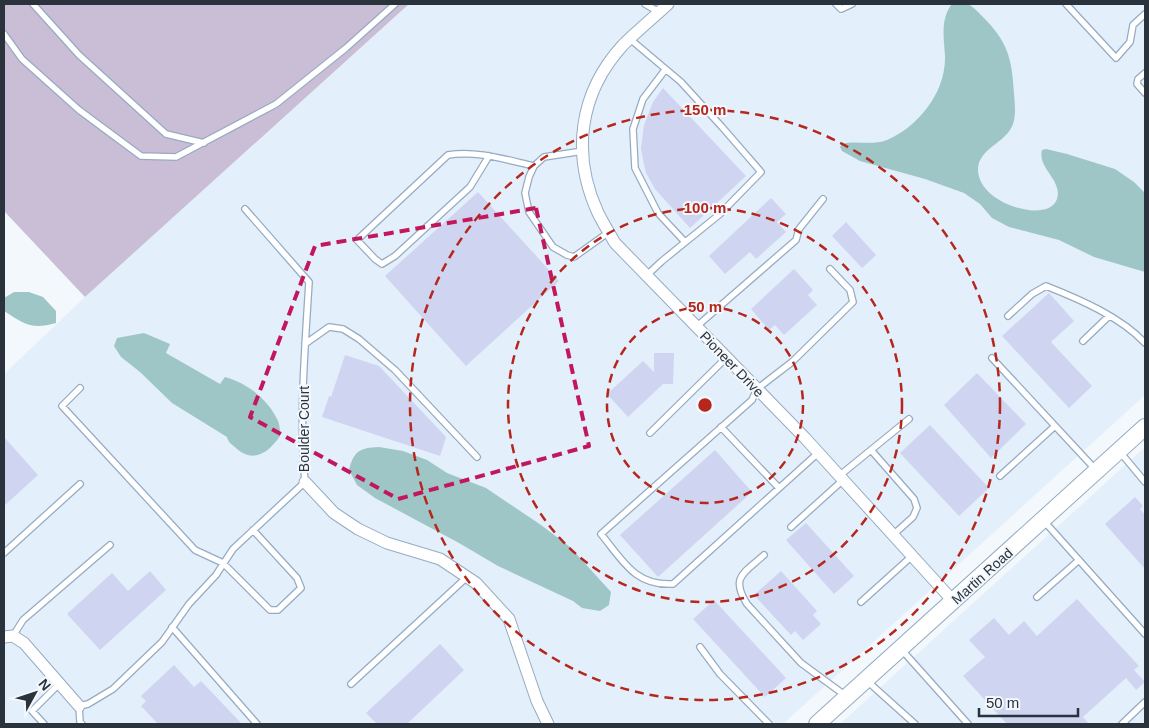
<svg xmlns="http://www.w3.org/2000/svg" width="1149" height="728" viewBox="0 0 1149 728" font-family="Helvetica,sans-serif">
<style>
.built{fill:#e4effc}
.green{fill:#c9bed6}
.water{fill:#9ec6c6}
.building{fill:#cfd4f1}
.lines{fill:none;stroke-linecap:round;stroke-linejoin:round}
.lane-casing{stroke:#96abc2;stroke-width:8}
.street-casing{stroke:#96abc2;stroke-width:13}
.secondary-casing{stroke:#96abc2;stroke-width:18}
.lane{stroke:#fff;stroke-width:5.5}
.street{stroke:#fff;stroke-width:11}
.secondary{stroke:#fff;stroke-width:16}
.marked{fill:none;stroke:#c2185b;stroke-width:4;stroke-dasharray:10 6;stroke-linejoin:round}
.ring{fill:none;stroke:#b5271d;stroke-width:2.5;stroke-dasharray:9 6}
.labels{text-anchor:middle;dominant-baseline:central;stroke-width:4;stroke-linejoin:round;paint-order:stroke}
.street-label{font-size:14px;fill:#2a323c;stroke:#f3f8fd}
.centre{fill:#b5271d;stroke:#f3f8fd;stroke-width:2.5}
.ring-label{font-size:15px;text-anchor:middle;font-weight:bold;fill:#b5271d;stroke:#f3f8fd;stroke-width:4;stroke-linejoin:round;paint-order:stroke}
</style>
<rect width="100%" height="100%" fill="#f3f8fd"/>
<!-- built -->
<path class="built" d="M409,4H1145V395L783,724H4V374L85,297Z
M1145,447V724H840Z"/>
<!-- green -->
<path class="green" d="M4,4H409L85,297L4,211Z"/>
<!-- water -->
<path class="water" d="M952,4C956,4 963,3 967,4C972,5 978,12 982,16C1008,42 1012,58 1014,94C1015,104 1016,115 1013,124C1006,144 977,148 978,171C980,205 1049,224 1057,199C1063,180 1037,168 1042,150L1046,149L1067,154L1115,169L1134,182L1145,193V272L1094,257L1059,240L1009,227L992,218L980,204L964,193L925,179L860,161L842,151L840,147L842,144C856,140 872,146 887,140C919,126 946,92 945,56C944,39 940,19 952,4Z
M14,292H29L43,297L56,311V323C32,330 24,324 4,311V298Z
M144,333L170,344L166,353L220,384L225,377C247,383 268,399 278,421C280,425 280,432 280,436C270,451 254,464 237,449C233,445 228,443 227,437L172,403L140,372L121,357L114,346L117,338Z
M379,447L403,451L427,460L447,473L486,488L541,525L570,547L611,592L609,605L600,611L582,608L573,601L498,566L459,543L375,498L357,485L349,470C354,451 359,448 379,447Z"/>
<!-- building -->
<path class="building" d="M663,88L746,176L690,228L655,189L646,173L643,160L641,148L644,125L653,102Z
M478,192L559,281L466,366L385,276Z
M771,198L786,214L777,222L786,232L756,259L750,252L725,274L709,256Z
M846,222L876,255L862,268L832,236Z
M794,269L813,290L808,295L817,305L784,335L775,325L769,330L751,309Z
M1049,293L1074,321L1051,342L1092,386L1069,408L1002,336Z
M654,353H674L673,384H663L628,417L607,394L643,361L654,372Z
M345,355L379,366L446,437L440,456L322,417L329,396L331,397Z
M977,373L1026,424L991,458L944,405Z
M930,425L989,488L959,516L900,453Z
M4,437L38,475L4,506Z
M715,450L752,492L658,577L620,535Z
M1135,497L1143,506L1140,509L1145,515V569L1105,524Z
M806,523L854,576L834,594L786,540Z
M150,571L166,590L100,650L67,614L112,573L128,591Z
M781,571L817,611L813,615L821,624L803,640L795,631L791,635L754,595Z
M1077,599L1139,666L1134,670L1145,682L1136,690L1126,678L1083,717L1089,724H1007L963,676L985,657L969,640L994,618L1009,635L1024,621L1037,636Z
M714,600L786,678L765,697L693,619Z
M440,644L464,670L407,724H377L366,713Z
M174,665L194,687L201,681L242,724H158L141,706L146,701L141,696Z"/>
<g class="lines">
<!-- lane casing -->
<g class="lane-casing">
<path id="lane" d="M33,4L79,55L166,134L204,143
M645,4L659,12
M836,4L841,9L852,4
M1066,4L1116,58L1130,42L1133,25L1145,14
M4,34L22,59L79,110L141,156L176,157L276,104L346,48L395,4
M630,39L681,82L722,127L761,172L720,214L662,261L646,276
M665,70L643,99L633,129L635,168L658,213L685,242
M1145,73L1138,79L1137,84L1145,93
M583,151L544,157L534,166L529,177L525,193L529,212L553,247L567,255L574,257L609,232
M489,156L470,187L395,256L382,264L375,259L357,240L448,155C476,150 507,160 534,166
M1008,316L1032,294L1046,286C1079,299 1121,317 1145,343
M696,327L796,240L799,229L823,199
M1083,341L1109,316
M305,344L329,327L343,329L359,339L395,370L477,457
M992,358L1096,470
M80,388L62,406L195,550L223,563L270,610H278L301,588L297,578L253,530
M721,427L779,488
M650,433L726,358
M871,450L914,499L917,508L913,517L893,535
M1120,452L1145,482
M818,453L673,584C635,586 623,561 601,534L752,400L757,389L792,362L853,302L850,290L830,269
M839,476L909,419
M1000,476L1055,426
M1043,520L1145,634
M791,527L843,480
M4,553L80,484
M764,555C744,573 730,577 747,604L801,663L846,696
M1037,597L1079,560
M861,602L912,556
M172,627L257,724
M13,636L23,620L110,545
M700,647L720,674L769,724
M901,649L968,724
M866,680L915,724
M351,684L467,577
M44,724L32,711L59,684
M82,724L80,722L79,706L88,704L113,689L162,642L189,604L216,575L233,549L305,482C299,416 305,348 309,282L245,209
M1122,724L1145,702"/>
</g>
<!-- street casing -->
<g class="street-casing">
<path id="street" d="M668,4C653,18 637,31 623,45C579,93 571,154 598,213C603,223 609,233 615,243L805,438L954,602
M305,482L334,513L358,529L387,543L440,559L476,583L509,619L537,701L548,724
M4,637L13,636L24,643L79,706"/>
</g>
<!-- secondary casing -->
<g class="secondary-casing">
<path id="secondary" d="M817,724L1145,427"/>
</g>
<!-- lane -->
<use href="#lane" class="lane"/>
<!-- street -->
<use href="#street" class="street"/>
<!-- secondary -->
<use href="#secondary" class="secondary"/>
</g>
<!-- marked area -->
<path class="marked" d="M536,208L589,446L398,499L250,417L315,246Z"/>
<!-- distance rings -->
<g class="ring">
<circle cx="705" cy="405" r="98"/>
<circle cx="705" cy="405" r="197"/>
<circle cx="705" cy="405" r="295"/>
</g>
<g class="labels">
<!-- street labels -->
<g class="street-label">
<text transform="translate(732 364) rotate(46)">Pioneer Drive</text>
<text transform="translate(304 429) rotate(-90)">Boulder Court</text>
<text transform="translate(982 576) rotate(-42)">Martin Road</text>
</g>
</g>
<circle cx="705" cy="405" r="8" class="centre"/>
<g class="ring-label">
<text x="705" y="115">150 m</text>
<text x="705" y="213">100 m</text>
<text x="705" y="312">50 m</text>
</g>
<!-- border -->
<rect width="1149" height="728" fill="none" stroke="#2a323c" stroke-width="10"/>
<!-- north arrow -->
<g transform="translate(35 693) rotate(50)" stroke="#f3f8fd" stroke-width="4" paint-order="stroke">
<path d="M0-4L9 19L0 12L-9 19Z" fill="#2a323c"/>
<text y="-8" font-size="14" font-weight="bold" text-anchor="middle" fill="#2a323c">N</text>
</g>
<!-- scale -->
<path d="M979 708v8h99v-8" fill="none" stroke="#2a323c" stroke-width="2.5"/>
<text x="986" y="708" font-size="15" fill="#2a323c" stroke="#f3f8fd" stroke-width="4" paint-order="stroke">50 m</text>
</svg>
